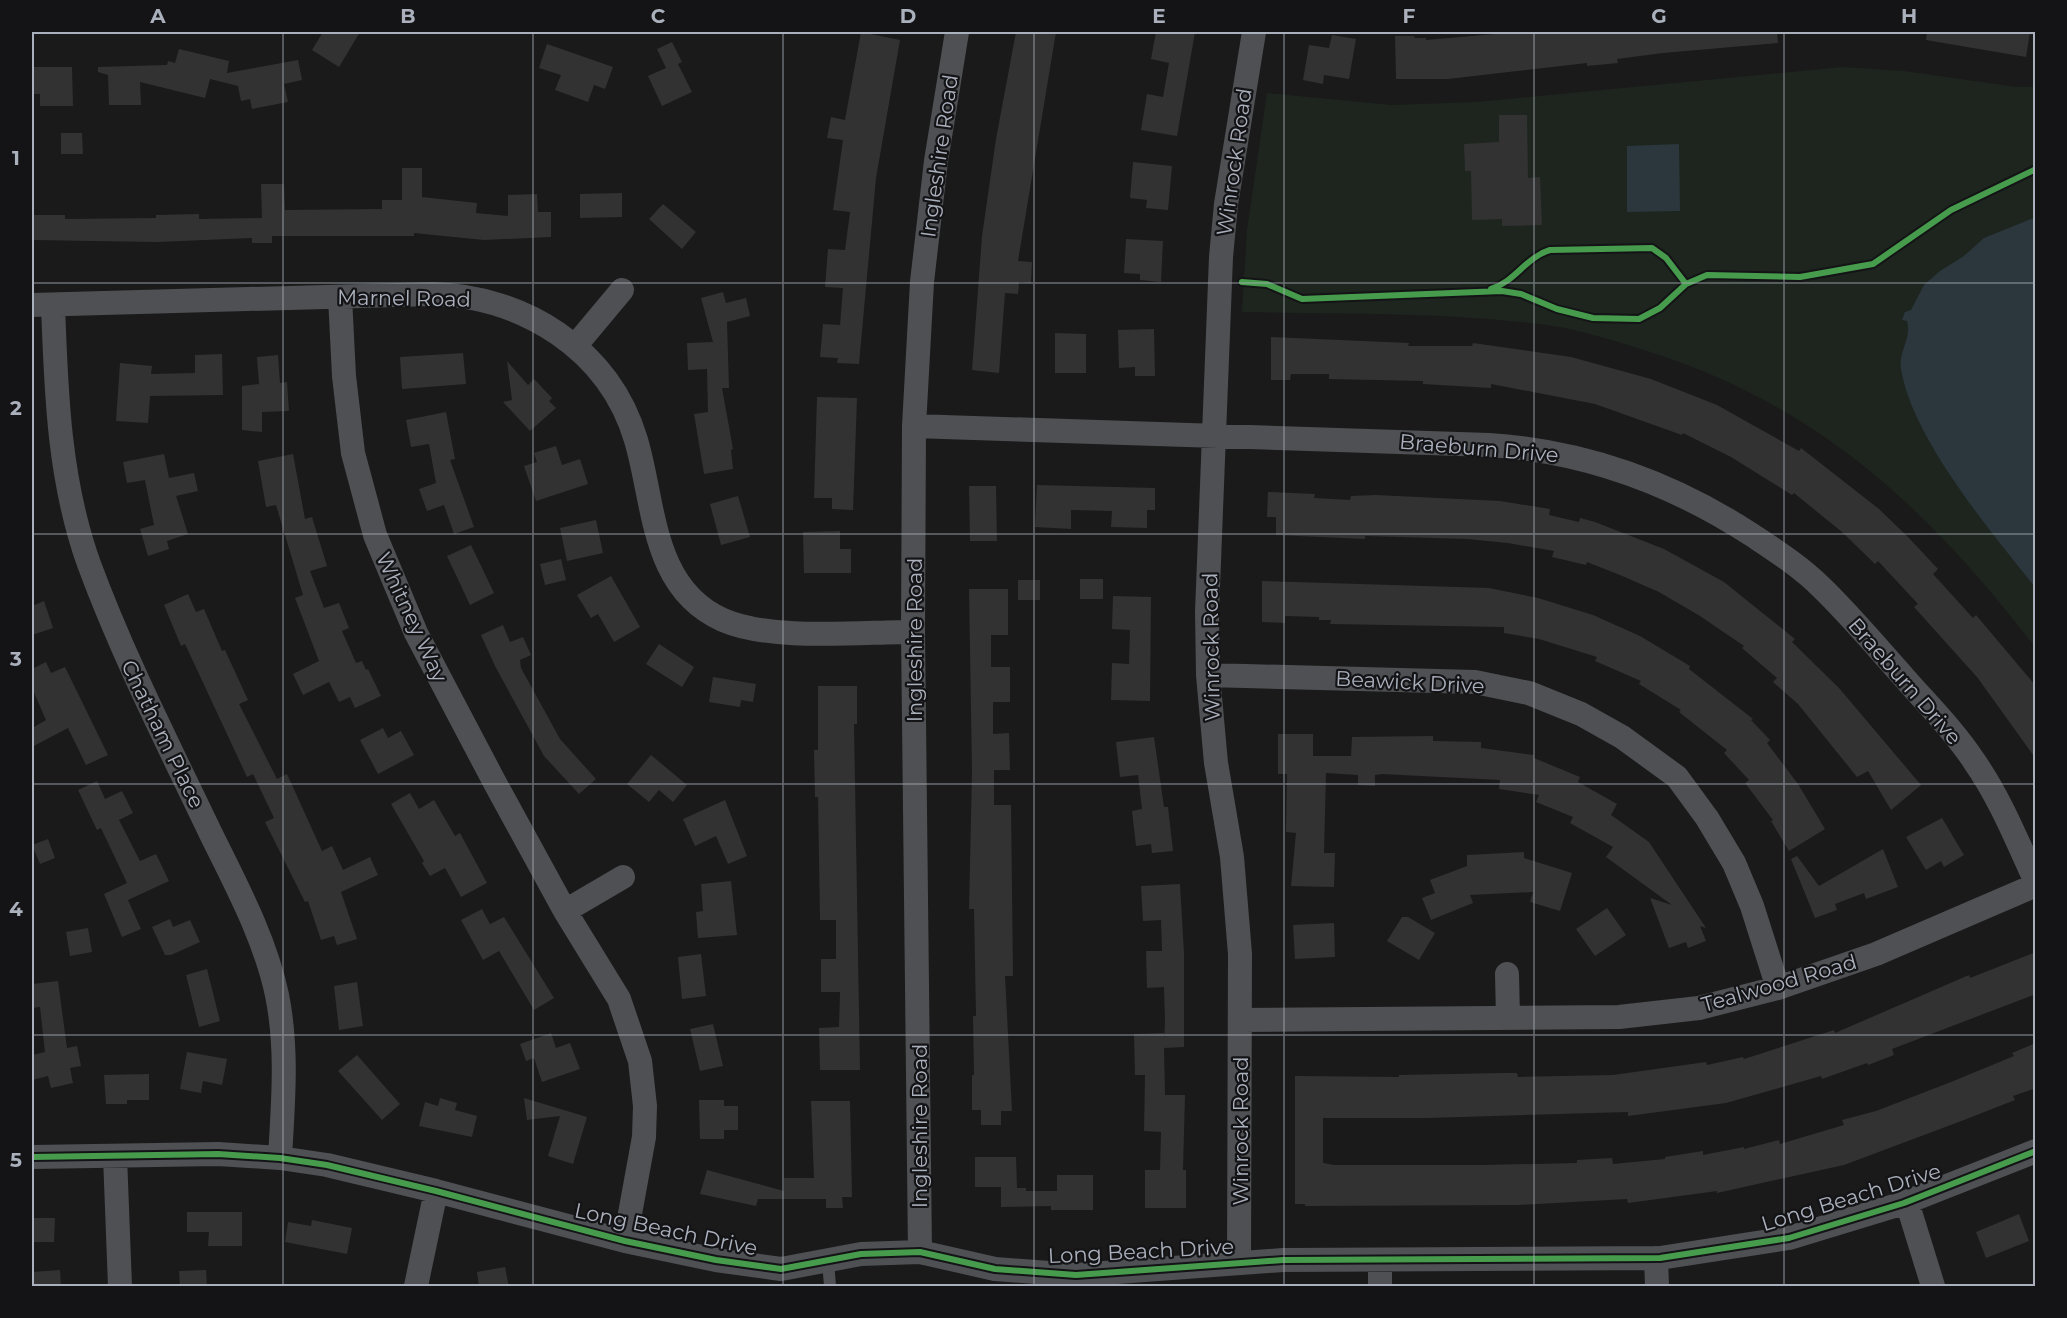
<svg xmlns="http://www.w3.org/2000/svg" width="2067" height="1318" viewBox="0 0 2067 1318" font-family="Montserrat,sans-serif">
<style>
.green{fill:#1d251e}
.water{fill:#2c373d}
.building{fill:#323233}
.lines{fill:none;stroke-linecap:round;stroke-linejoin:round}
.service{stroke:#4e5053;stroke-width:12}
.minor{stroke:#4e5053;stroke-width:24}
.cycleway-casing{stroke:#141417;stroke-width:10}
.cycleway{stroke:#469c4c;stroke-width:6}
.grid{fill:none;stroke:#abb1bc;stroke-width:1.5;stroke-opacity:0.55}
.labels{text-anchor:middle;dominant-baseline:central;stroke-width:4.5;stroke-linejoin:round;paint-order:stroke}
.street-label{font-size:21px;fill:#abb1bc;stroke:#141417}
.neatline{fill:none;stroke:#abb1bc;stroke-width:2}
.grid-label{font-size:20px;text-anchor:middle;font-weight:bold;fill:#abb1bc}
</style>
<rect width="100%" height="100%" fill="#1a1a1a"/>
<!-- green -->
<path class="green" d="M1843,67L1904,71L2017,87H2035V647C1926,506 1817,404 1644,350C1612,340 1580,330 1547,325C1446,312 1343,314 1242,312L1247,230L1267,93L1391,105L1477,102Z"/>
<!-- water -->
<path class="water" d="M1679,144L1680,211L1627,212V146Z
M2031,219L2036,220L2035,587C1991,532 1912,438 1901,369C1898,352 1912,338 1907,321L1902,320L1905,312L1911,310L1924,285L1940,271L1964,256L1984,238Z"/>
<!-- building -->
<path class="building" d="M323,32H360L339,67L312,50Z
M861,32L900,40L876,178L859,364L837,363L838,358L820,357L823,324L840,325L843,288L825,287L828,249L845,250L850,212L833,210L843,140L827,138L831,117L845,120Z
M1016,32H1056L1018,261L1032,262L1031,283L1019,282L1018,294L1005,293L999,373L972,370L982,236L996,139Z
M1156,32H1195L1177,136L1141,130L1147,94L1163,97L1169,63L1151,59Z
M1518,32H1777L1778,43L1663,53L1617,59L1618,63L1587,66V63L1448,79H1396L1395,36H1414L1415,38H1426V40Z
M1927,32H2030L2026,57L1926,40Z
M1332,35L1356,39L1349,79L1324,75L1323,84L1303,80L1309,45L1329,48Z
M672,42L682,62L678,64L692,92L662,106L648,76L666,68L657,49Z
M547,44L613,67L605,89L594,85L588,102L555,90L561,75L539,68Z
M179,49L229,61L227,73L298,60L302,80L284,84L288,102L252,109L250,99L241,101L238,86L210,79L205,98L140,82L141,105H109L108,75L98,72V67L167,65L168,61L175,63Z
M32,67H72L73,106H40V94H32Z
M1499,115H1527L1528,178L1540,177L1542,225L1502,226V219L1472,220L1471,171H1465L1464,144L1499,142Z
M61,133H82L83,154H61Z
M1133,162L1172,166L1168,210L1146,208L1147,200L1130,198Z
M402,168H422V197L477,203L476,213L508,216V195L537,194L538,212H551V237L484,240L414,233V236H272V243H252V238L157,242L32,240V215H65V219L156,218V215L199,214V219L262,218L261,184H284L285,210L382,209V200H402Z
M622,193V217L580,218V194Z
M663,204L696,232L682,249L649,219Z
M1126,239L1163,241L1161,282L1140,280V274L1124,273Z
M723,292L726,303L746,298L750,316L727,322L729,388H722L733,449L731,450L733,469L704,474L694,414L708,412L707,369L688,370L687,343L713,342L701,298Z
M1154,329L1155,376H1135V367L1119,368L1118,330Z
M1055,333L1086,334V373H1055Z
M1271,337L1409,343L1408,346H1472L1473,343L1571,357L1651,379L1717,405L1799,451L1801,448L1879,509L1909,538L1938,569L1933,574L1973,618L1976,615L2036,686V759L1977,677L1914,607L1918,604L1878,561L1875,564L1842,532L1794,493L1792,495L1731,457L1683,433L1682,435L1595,404L1491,384V388L1423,384V381L1329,379V374H1291L1290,380H1271Z
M463,353L466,384L402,389L400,357Z
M222,354L223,395L150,396L148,423L116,421L120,363L152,366L151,374L195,373V355Z
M278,355L280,383L287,382L289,411L262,412V432L242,430V386L259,384L257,357Z
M507,361L528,385L534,379L552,398L549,401L556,408L530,431L503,402L512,400Z
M817,397L857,398L853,510L832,509V498H814Z
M446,412L455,459L450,460L474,527L454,534L444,505L427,511L419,489L436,483L429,444L411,447L406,420Z
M556,446L562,465L580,459L588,484L536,501L524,466L537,462L534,453Z
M164,454L169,478L194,473L198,491L176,496L188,534L167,541L169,549L148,556L140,529L154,525L145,480L127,483L123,462Z
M293,454L305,519L312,517L327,566L310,571L324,608L339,603L349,628L342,631L356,663L362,661L366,670L368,669L381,696L355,708L350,697L339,702L329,682L303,695L293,674L319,661L295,598L303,595L276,505L266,507L258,461Z
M1037,485L1155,488V510H1147V528L1111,527L1112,511L1071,510V529L1035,527Z
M969,486H996L997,541H970Z
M1268,492L1315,494L1314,498L1350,500L1351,496L1376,495L1500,501L1550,509L1549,515L1579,522L1580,518L1595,522L1664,549L1724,582L1795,639L1792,642L1839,688L1921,785L1891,810L1868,771L1857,777L1798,704L1773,682L1777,678L1742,648L1744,646L1700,616L1659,592L1620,575L1587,562L1586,565L1552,557L1554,551L1508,543L1467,539L1365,536V539L1276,535V517H1267Z
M738,496L750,537L721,545L710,504Z
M596,520L603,553L567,561L560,528Z
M840,531V549H851V573H804L803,532Z
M471,545L494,593L470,605L447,556Z
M561,559L566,580L545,585L540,564Z
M611,576L640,627L614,642L598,614L591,618L577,595Z
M1080,579H1103V599H1080Z
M1018,580H1040V600H1018Z
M1262,581L1489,588L1538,598L1593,615L1640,636L1690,666L1689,669L1753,719L1751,720L1770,740L1767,743L1798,784L1825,829L1789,851L1771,821L1773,820L1745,783L1749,780L1724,753L1727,750L1679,712L1681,710L1639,684L1641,681L1595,661L1597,657L1539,639L1504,633V627L1330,624L1331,620H1319V617L1285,616V623L1262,622Z
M969,589H1008V635H991V667H1010V702H993V734L1009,733L1010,770H994V805H1011L1013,976H1005L1012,1111H1001V1125H981V1110H972V1075H974L973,1016H976L974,909H969L972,771Z
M188,594L196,612L204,609L222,651L225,650L248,700L239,704L277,779L287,774L322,851L332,846L343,870L370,857L378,875L341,892L357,939L337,945L334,936L321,940L308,901L305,902L265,822L274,818L253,774L247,777L185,644L181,646L164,605Z
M1113,596L1151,597L1150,701L1111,700L1112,663L1129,664L1130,630L1112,629Z
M44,601L53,628L32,635V606Z
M503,625L510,642L523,637L531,655L520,660L521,668L560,739L596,779L579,794L544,756L495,666L481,635Z
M659,644L694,667L682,687L646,664Z
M46,662L51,673L65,667L108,755L86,765L68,728L32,747V728L46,720L32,688V669Z
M713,677L756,684L753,702L741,700L740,707L709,702Z
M818,686H857V724H854L860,1070H820L819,1028L839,1027L840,992H821V959H836V920H820L818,797H815L814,750H818Z
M383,728L388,738L401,731L414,755L378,774L360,740Z
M1278,734H1313V756H1351L1352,737L1433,736V741L1481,742V748L1534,755V758L1580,777L1578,782L1617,804L1611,815L1649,842L1706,928L1700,926L1706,941L1688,948L1686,942L1669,948L1650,898L1672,905L1606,857L1613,847L1570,823L1573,817L1536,802L1539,795L1499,789L1500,780L1382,774L1375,775V786L1358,785V775L1326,773L1324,853H1335L1334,887L1291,886L1296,833L1286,832L1287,774H1278Z
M1154,737L1164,807H1168L1173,851L1152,853L1151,844L1136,846L1132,811L1142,809L1138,775L1120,777L1116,742Z
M651,755L687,785L673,802L659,790L649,802L627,784Z
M97,781L105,799L122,791L133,813L119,820L140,861L156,854L169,881L128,900L141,929L122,937L104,894L127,883L101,828L97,830L78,790Z
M410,793L419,809L434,800L455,836L460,833L487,883L461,897L445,868L430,876L422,863L424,861L391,804Z
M725,800L747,856L728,864L716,836L695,846L683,819Z
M1942,818L1964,855L1944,867L1941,861L1926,870L1906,837Z
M48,839L55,858L40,864L32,845Z
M1883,849L1898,887L1866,899L1864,893L1835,904L1837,910L1815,918L1791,859L1797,856L1819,886Z
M1524,852V858L1572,873L1560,911L1530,902L1533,892L1470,895L1473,903L1431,920L1422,898L1435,893L1430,880L1467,866V855Z
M731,881L737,935L698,938L696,912L703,911L701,884Z
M1180,884L1184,953V1047L1164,1048L1165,1095H1185L1183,1170H1186V1208H1145V1170H1160L1161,1132L1144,1131L1145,1075H1135L1134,1034L1164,1033V1039L1165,1023L1164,987L1147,988L1146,951H1162L1161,920L1143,921L1141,886Z
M1607,908L1626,935L1595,956L1576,929Z
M482,909L490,924L504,917L554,998L534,1010L499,951L483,960L461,920Z
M1402,917H1408L1435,933L1419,960L1387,941Z
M170,919L173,927L190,920L200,942L171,955H165L152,927Z
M1334,923L1335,957L1295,959L1293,925Z
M88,928L92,952L70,956L66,932Z
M2036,952V994L1892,1049L1894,1055L1868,1065L1867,1063L1822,1079L1821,1076L1726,1103L1628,1116V1112L1428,1118H1323V1163L1334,1165H1483L1577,1163V1160L1612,1158L1613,1164L1665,1159V1157L1703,1151V1155L1744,1147V1149L1779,1140L1780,1144L1844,1125L1842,1120L1876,1111L1951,1082L2014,1056L2012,1053L2036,1043V1088L2013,1096L2015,1100L1964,1120L1844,1165L1717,1193V1191L1628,1203L1627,1199L1519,1205L1305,1206V1204H1295V1076L1399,1077V1075L1505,1073H1517L1518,1077L1613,1075L1706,1062L1707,1065L1743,1057L1744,1059L1834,1030L1835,1033L1969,975L1970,978Z
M701,954L706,996L682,999L678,957Z
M207,969L220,1021L199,1027L186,975Z
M58,981L67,1048L77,1046L81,1066L70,1068L73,1083L51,1088L48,1076L32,1080V1055L45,1052L40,1007L32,1008V984Z
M357,982L363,1026L339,1030L334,986Z
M713,1024L723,1066L700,1071L690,1029Z
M551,1033L556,1048L570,1043L580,1069L542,1082L534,1058L526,1061L520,1044Z
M187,1052L227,1059L222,1085L203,1081L201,1093L180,1089Z
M357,1055L400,1104L382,1120L338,1071Z
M149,1074V1100H127V1104H106L104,1075Z
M440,1098L457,1103L455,1110L477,1116L472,1137L419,1126L425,1102L438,1106Z
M524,1098L587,1117L573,1164L548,1156L560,1116L527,1120Z
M699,1100H724V1106H738V1130H724V1139H700Z
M811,1101H850L852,1197H842L843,1208H826V1199H758L756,1206L700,1194L707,1170L784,1191V1178H814Z
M975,1157H1016L1017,1188H1026V1191H1057V1175H1093V1210H1051V1206L1001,1207V1187H975Z
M187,1212H242V1246H208L209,1232H187Z
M2019,1214L2029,1241L1986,1258L1976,1232Z
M32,1218H55L54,1242H32Z
M312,1220L352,1228L347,1254L285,1242L288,1222L311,1226Z
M505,1267L509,1287H479L477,1272Z
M60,1270L61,1287H32V1272Z
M206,1270L207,1287H180L179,1271Z"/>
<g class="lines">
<!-- service -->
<path class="service" d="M828,1261L830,1286"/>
<!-- minor -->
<path class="minor" d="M340,297L344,376L353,453L375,535L416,633L495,783L565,911L619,999L640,1061L645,1106L644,1137L625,1241
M32,305L432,294C523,296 609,349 636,440C655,504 651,588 723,620C771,641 859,632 913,632
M53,305C56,392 59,481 89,564C123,656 168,744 210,832C236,885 265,938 277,995C288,1050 283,1103 280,1158
M576,345L622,290
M914,426L1489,445C1585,451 1672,483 1752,535C1776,551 1801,567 1821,587C1849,614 1875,645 1901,674C1925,702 1954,730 1974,761C2000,798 2017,841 2036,882
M1208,675L1475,682L1529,693L1581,714L1622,737L1677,777L1707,818L1734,863L1752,906L1778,988
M565,911L623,877
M1507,974L1508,1018
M1241,1020L1619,1017L1699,1008L1778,988L1876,954L2036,885
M115,1156L120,1286
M32,1157L218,1154L280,1158L327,1165L436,1191L625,1241L716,1260L781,1269L861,1254L920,1252L995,1269L1076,1275L1283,1260L1660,1258L1789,1238L1904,1203L2036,1151
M1907,1202L1933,1286
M920,1252L913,632L914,426L922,282L936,161L957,32
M1656,1258L1657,1286
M1380,1260V1286
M1239,1263L1240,954L1232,857L1216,763L1208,675L1207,612L1221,257L1226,204L1254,32
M416,1286L436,1191"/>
<!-- cycleway casing -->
<g class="cycleway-casing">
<path id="cycleway" d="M1242,282L1267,284L1302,299L1502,291L1521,294L1557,309L1593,318L1639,319L1660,308L1686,284L1707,275L1800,277L1873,264L1951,210L2036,169
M1491,289C1515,282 1526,257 1550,250L1652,248L1666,258L1686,284
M32,1157L218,1154L280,1158L327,1165L436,1191L625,1241L716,1260L781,1269L861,1254L920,1252L995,1269L1076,1275L1283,1260L1660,1258L1789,1238L1904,1203L2036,1151"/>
</g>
<!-- cycleway -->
<use href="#cycleway" class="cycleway"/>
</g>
<!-- grid -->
<path class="grid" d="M283,32V1286M533,32V1286M783,32V1286M1034,32V1286M1284,32V1286M1534,32V1286M1784,32V1286M32,283H2036M32,534H2036M32,784H2036M32,1035H2036"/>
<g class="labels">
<!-- street labels -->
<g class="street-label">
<text transform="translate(939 156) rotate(-82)">Ingleshire Road</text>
<text transform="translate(1234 162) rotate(-82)">Winrock Road</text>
<text transform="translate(404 298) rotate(1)">Marnel Road</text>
<text transform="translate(1479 448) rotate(5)">Braeburn Drive</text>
<text transform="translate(412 617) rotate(65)">Whitney Way</text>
<text transform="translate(914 640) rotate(-90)">Ingleshire Road</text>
<text transform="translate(1211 647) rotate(-91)">Winrock Road</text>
<text transform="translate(1905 681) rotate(49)">Braeburn Drive</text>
<text transform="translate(1410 682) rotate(3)">Beawick Drive</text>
<text transform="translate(163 734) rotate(64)">Chatham Place</text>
<text transform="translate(1779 983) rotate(-16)">Tealwood Road</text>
<text transform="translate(919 1126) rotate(-90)">Ingleshire Road</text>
<text transform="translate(1240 1131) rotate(-90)">Winrock Road</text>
<text transform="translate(1851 1197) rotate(-17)">Long Beach Drive</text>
<text transform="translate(666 1229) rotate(12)">Long Beach Drive</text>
<text transform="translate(1141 1251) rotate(-3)">Long Beach Drive</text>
</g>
</g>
<!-- border -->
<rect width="2067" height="1318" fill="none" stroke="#141417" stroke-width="66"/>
<rect x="33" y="33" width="2001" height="1252" class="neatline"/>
<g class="grid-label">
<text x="158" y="23">A</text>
<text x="408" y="23">B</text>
<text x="658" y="23">C</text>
<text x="908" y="23">D</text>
<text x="1159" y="23">E</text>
<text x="1409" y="23">F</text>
<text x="1659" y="23">G</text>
<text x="1909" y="23">H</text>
<text x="16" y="165">1</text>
<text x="16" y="415">2</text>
<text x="16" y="666">3</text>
<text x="16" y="916">4</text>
<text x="16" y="1167">5</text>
</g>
</svg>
